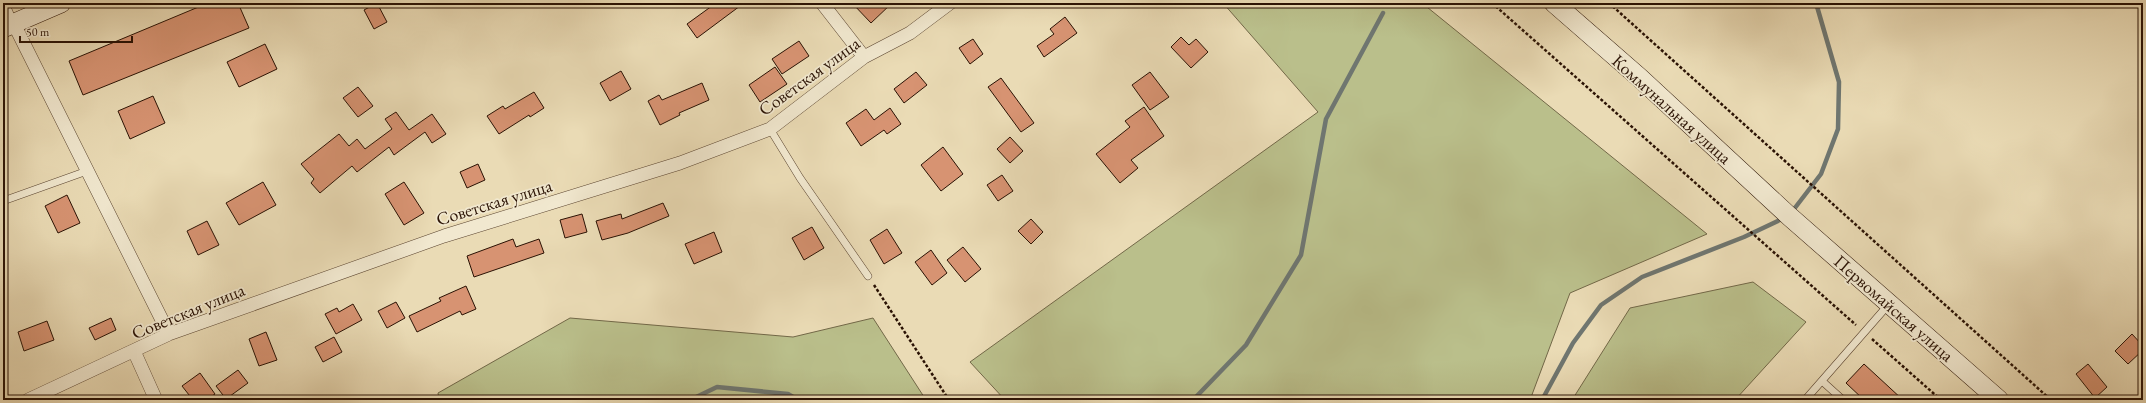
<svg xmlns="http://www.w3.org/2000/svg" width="2146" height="403" viewBox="0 0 2146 403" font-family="'EB Garamond',serif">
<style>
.green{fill:#babf8b;stroke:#726848}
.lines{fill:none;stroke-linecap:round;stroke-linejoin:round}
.stream{stroke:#6f7670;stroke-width:4.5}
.building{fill:#d79372;stroke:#2a1204}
.lane-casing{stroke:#5a4430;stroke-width:8}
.street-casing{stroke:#5a4430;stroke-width:14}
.secondary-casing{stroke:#2a1204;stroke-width:20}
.path{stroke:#2a1204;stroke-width:2.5;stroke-dasharray:3 2;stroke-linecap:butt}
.lane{stroke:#f1e8cf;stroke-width:7}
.street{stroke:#f1e8cf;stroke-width:13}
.secondary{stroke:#f1e8cf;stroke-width:19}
.labels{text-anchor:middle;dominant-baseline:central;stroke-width:3.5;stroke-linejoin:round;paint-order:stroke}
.street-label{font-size:18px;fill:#2a1204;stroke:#f1e8cf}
</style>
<rect width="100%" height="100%" fill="#eadbb5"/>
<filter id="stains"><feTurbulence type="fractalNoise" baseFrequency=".005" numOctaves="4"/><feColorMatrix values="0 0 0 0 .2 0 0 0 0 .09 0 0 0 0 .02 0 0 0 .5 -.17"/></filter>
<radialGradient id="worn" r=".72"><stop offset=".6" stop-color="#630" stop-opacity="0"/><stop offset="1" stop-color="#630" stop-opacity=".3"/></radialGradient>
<!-- green -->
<path class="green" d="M1223,3H1422L1707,234L1570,293L1530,400H1005L970,362L1318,112Z
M1753,282L1806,322L1735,400H1572L1630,308Z
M570,318L793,337L873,318L926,400H439L438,393Z"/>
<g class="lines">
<!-- stream -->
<path class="stream" d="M1791,213L1821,174L1838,129L1839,82L1816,3
M690,400L717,387L788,394L798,400
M1193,400L1246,345L1301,255L1326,119L1383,13
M1542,400L1573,343L1601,305L1642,277L1744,237L1784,218"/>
</g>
<!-- building -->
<path class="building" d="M208,3H238L249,28L83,95L69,61Z
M377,3L387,22L374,29L364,10Z
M716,3H744L697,38L687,24Z
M852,3H892L871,23Z
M1065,17L1077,33L1044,57L1037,46L1054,34L1050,29Z
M1181,37L1189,45L1196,39L1208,52L1191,68L1171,47Z
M973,39L983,54L970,64L959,48Z
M799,41L809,56L782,74L772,59Z
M265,44L277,69L239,87L227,62Z
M775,67L787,84L760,102L749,85Z
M621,71L631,89L610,101L600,83Z
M916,72L927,85L904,103L894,89Z
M1150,72L1169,97L1150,110L1132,85Z
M1001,78L1034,123L1021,132L988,87Z
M702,83L709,100L679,113L680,115L660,125L648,101L659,95L662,100Z
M358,87L373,106L358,117L343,98Z
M534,92L544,108L530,117L529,115L499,134L487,116L503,106L505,109Z
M153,96L165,123L130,139L118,111Z
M1144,107L1164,136L1131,160L1138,168L1120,183L1096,154L1130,127L1125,121Z
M890,108L901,124L887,134L884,130L861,146L846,123L866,109L874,120Z
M396,112L409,130L432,114L446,134L432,143L425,132L394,155L389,147L357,172L352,166L320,193L311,183L314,179L301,164L339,134L349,146L357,139L365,149L392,129L385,119Z
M1010,137L1023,151L1010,163L997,149Z
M943,147L963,174L941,191L921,165Z
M478,164L485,180L467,188L460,172Z
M1002,175L1013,191L998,201L987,185Z
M263,182L276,205L239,225L226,203Z
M404,182L424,213L404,225L385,194Z
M67,195L80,223L58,233L45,206Z
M663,203L669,216L628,233L602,240L596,221L621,214L622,219Z
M582,214L587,232L565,238L560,220Z
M1031,219L1043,232L1031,244L1018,231Z
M207,221L219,245L198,255L187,231Z
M812,227L824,248L804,260L792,238Z
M887,229L902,253L884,264L870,240Z
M714,232L722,252L694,264L685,244Z
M513,239L516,247L539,239L544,253L474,277L467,256Z
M963,247L981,269L965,282L947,260Z
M931,250L947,273L932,285L915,262Z
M466,286L476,309L462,315L460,311L417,332L409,316L441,301L439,298Z
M396,302L405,318L387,328L378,311Z
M353,304L362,320L336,334L325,314L337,308L339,312Z
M111,318L116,330L95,340L89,328Z
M47,321L54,340L24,351L18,332Z
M266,332L277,360L259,366L249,339Z
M2132,334L2143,346V350L2128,364L2115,351Z
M334,337L342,352L323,362L315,347Z
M1864,364L1903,400H1864L1846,383Z
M2088,364L2107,387L2095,398L2076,374Z
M238,370L248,383L226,399L216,386Z
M200,373L215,394L206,400H193L182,386Z"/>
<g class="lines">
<!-- lane casing -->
<g class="lane-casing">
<path id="lane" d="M5,3L14,23
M770,129L800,178L868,276
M3,201L87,171
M1822,381L1843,400
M1805,400L1889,304"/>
</g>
<!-- street casing -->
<g class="street-casing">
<path id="street" d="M822,3L864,57
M14,24L169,334
M134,351L156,400
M28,400L169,334L444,236L680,163L770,129L864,57L910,33L950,3"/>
</g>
<!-- secondary casing -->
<g class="secondary-casing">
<path id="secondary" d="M1554,3L1640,78L1789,216L1999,400
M3,28L61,3"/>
</g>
<!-- path -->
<path class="path" d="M1492,3L1856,325
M1609,3L2051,400
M874,285L949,400
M1872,339L1941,400"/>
<!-- lane -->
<use href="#lane" class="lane"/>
<!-- street -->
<use href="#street" class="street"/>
<!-- secondary -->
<use href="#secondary" class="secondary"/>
</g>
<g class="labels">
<!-- street labels -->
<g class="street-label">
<text transform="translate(809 76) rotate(-36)">Советская улица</text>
<text transform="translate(1672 109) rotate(42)">Коммунальная улица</text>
<text transform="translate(494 202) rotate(-17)">Советская улица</text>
<text transform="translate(1894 308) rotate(41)">Первомайская улица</text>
<text transform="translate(188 311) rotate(-22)">Советская улица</text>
</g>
</g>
<!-- margin -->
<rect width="2146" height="403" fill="none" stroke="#eadbb5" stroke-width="16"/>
<rect x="4" y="4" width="2138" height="395" fill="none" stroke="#2a1204" stroke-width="2"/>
<rect x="8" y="8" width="2130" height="387" fill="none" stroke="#2a1204"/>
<!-- scale -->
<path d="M20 36v6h112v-6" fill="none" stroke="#2a1204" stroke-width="2"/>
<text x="26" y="36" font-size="12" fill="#2a1204" stroke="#f1e8cf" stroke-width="3" paint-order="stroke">50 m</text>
<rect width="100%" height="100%" filter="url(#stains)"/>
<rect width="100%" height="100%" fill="url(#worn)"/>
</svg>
